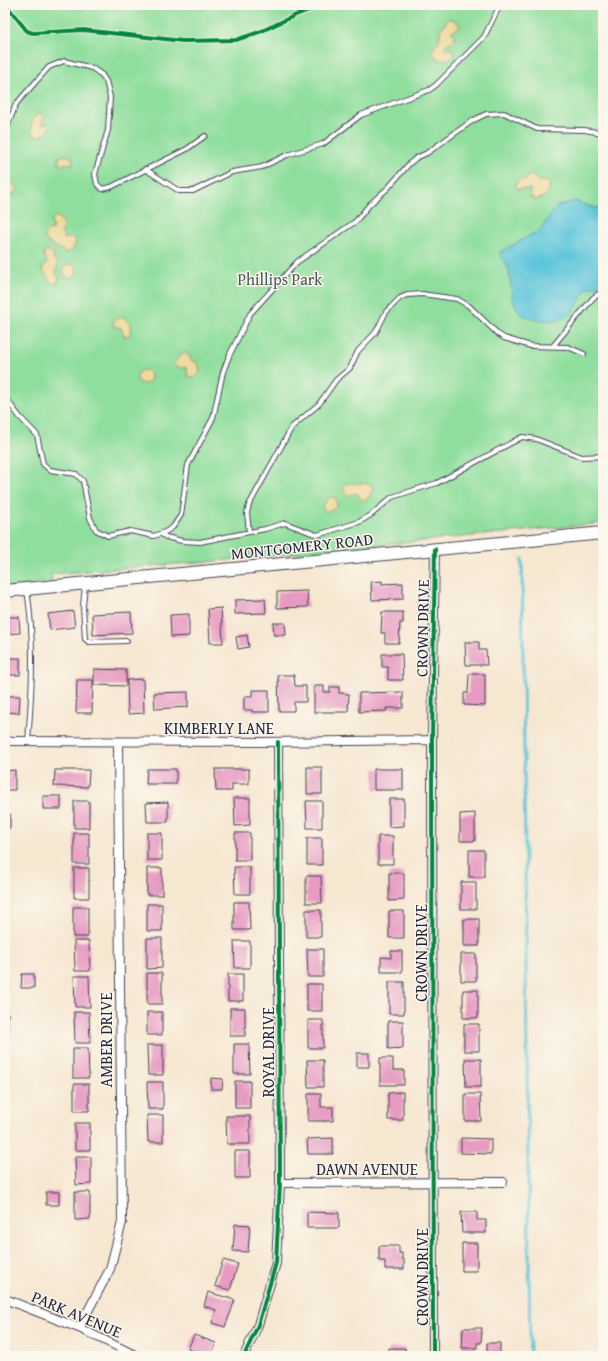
<svg xmlns="http://www.w3.org/2000/svg" width="608" height="1361" viewBox="0 0 608 1361" font-family="'Gentium Book Plus',serif">
<style>
.green{fill:#8fde9d;stroke:#58806c}
.sand{fill:#eeda9e;stroke:#887e6c}
.water{fill:#5ec6db;stroke:#40748b}
.lines{fill:none;stroke-linecap:round;stroke-linejoin:round}
.stream{stroke:#5ec6db;stroke-width:3}
.building{fill:#e79bc2}
.lane-casing{stroke:#424052;stroke-width:6}
.street-casing{stroke:#424052;stroke-width:10}
.secondary-casing{stroke:#424052;stroke-width:14}
.lane{stroke:#fff;stroke-width:4}
.street{stroke:#fff;stroke-width:8}
.secondary{stroke:#fff;stroke-width:12}
.cycleway-casing{stroke:#fbf7ec;stroke-width:6}
.cycleway{stroke:#00873e;stroke-width:4}
.labels{text-anchor:middle;dominant-baseline:central;stroke-width:3;stroke-linejoin:round;paint-order:stroke}
.park-label{font-size:16px;fill:#435a58;stroke:#fbf7ec}
.street-label{font-size:16px;fill:#22223b;stroke:#fbf7ec}
</style>
<rect width="100%" height="100%" fill="#fbf7ec"/>
<filter id="ink" filterUnits="userSpaceOnUse"><feTurbulence type="fractalNoise" baseFrequency=".025" numOctaves="2"/><feDisplacementMap in="SourceGraphic" scale="8" xChannelSelector="R" yChannelSelector="G"/><feConvolveMatrix kernelMatrix="1 2 1 2 8 2 1 2 1" color-interpolation-filters="sRGB"/></filter>
<filter id="wash" filterUnits="userSpaceOnUse"><feTurbulence type="fractalNoise" baseFrequency=".012" numOctaves="4" result="noise"/><feDisplacementMap in="SourceGraphic" scale="16" xChannelSelector="R" yChannelSelector="G"/><feGaussianBlur stdDeviation="0.9" result="paint"/><feColorMatrix in="noise" values="0 0 0 0 0 0 0 0 0 0 0 0 0 0 0 0 0 1.4 0 .05"/><feComposite in="paint" operator="in"/></filter>
<g filter="url(#wash)">
<rect width="100%" height="100%" fill="#f6e7d1"/>
<!-- green -->
<path class="green" d="M5,5H603V523L228,560L51,574L53,582L5,589Z"/>
<!-- sand -->
<path class="sand" d="M450,19L457,21L460,27L451,32L455,36V40L447,44L444,48L446,50L452,49L454,54L449,59L441,60L434,56L432,50L439,40L441,27L445,25L446,20Z
M39,113L44,115L42,125L47,123L49,126L47,133L38,137L33,135C30,126 31,119 39,113Z
M64,155L72,157L73,163L59,165V157Z
M531,175L540,181L548,182L550,185L547,195L537,200L530,197V189H518L515,186L518,180H526L528,176Z
M5,181C11,181 15,184 16,190L15,194L5,195Z
M57,216L63,222L62,232L64,239L73,237L76,240L73,250L67,253L50,244L44,237L46,232L53,230L51,220Z
M49,250L53,253L54,260L58,264L56,272L59,278L57,284L51,283L42,269L47,263L43,253Z
M63 271a7 7 0 1 1 14 0a7 7 0 1 1-14 0Z
M121,317C131,319 134,327 129,336H124L121,328L113,326L114,320Z
M182,353H187L192,361L198,363L200,372L195,378L188,377L187,368L176,367L173,364Z
M137 377a7 7 0 1 1 14 0a7 7 0 1 1-14 0Z
M349,483C358,485 364,481 372,486L373,489L368,499L362,501L357,493L347,496L343,489L344,485Z
M330,497L336,498L337,506L331,511H325L322,506Z"/>
<!-- water -->
<path class="water" d="M575,201L594,208L603,207V284L586,289C581,298 577,309 569,315C558,324 526,322 518,310C509,296 512,282 508,268C506,261 500,260 500,252L540,230L557,206Z"/>
<g class="lines">
<!-- stream -->
<path class="stream" d="M522,559L530,1356"/>
</g>
<g id="blocks">
<!-- building -->
<path class="building" d="M382,581V584L403,583V599L372,600L371,582Z
M307,591L308,607L277,608V592Z
M265,599L266,613L235,614V600Z
M221,608L223,643H210L208,609Z
M73,611L75,627L50,630L48,614Z
M131,612L132,633L93,635L92,614Z
M382,612H403V623H400L399,643H385V633H381Z
M189,614V636L171,637L170,615Z
M5,617H19L20,633L5,634Z
M273,623H285L286,635H274Z
M247,635L249,647L238,649L236,637Z
M465,642H479V650H486L487,665H466Z
M382,654H402L403,680H388V667H382Z
M5,658H20V675H5Z
M94,669L126,670V686L94,685Z
M469,674H485V706L464,705V693H468Z
M278,675H294L295,686H306V702H294V711H279Z
M143,679L144,713L128,714L127,680Z
M77,680H93L92,713H76Z
M314,686H324V692H330V687H339V693L349,694L348,712H314Z
M252,690H269V712H252V710H244V696H252Z
M188,692V707L155,709L154,693Z
M403,692V708H386L387,711L359,712V693Z
M5,696H20L19,713L5,712Z
M307,767H322V794H307Z
M147,769H176V784H146Z
M215,769H249V784H232V791H216Z
M374,769H403V790H374Z
M15,770V790H5V771Z
M55,770H89L88,787L54,786Z
M43,796H61V809H43Z
M234,798H250V825L235,826Z
M389,799H404V826L389,827Z
M74,801H89V828H74Z
M306,801H322V828H307Z
M168,802V822H147L146,803Z
M475,813V841H460V814Z
M5,814H10V828H5Z
M74,833H89V864H74Z
M147,833H162V860H147Z
M235,833H250V860H235Z
M378,836H393V864H378Z
M307,838H322V865H307Z
M469,850H484V877H469Z
M234,867H250V894H235Z
M74,868H89V898H74Z
M147,868H162V895H147Z
M389,873H404V900L389,901Z
M306,876H321L322,903H306Z
M461,882H476V909H461Z
M234,902H249L250,930H234Z
M147,904H162V931H147Z
M73,907H88V937H73Z
M306,910H321V937H306Z
M389,911H404V938H389Z
M464,919H479V946H464Z
M147,938H162V968L147,969Z
M74,941H89L90,971H75Z
M234,941H250V968H235Z
M307,949H323V977H308Z
M391,951H402V972H381V957L391,958Z
M461,954H476V981H461Z
M147,973H162V1004H147Z
M22,974H34V988H21Z
M228,974H243V1001H228Z
M74,976H89L90,1007H75Z
M5,979H7V1006H5Z
M389,982H404V1014H389Z
M307,984H322V1011H307Z
M463,990H478V1018H463Z
M230,1008H245V1036H230Z
M74,1012H89L90,1043H75Z
M147,1012H162V1035H147Z
M5,1013H8V1043H5Z
M308,1020H323V1048H308Z
M388,1021H403V1048L388,1049Z
M464,1024H479V1051H464Z
M234,1044H249L250,1074H234Z
M147,1045H163V1075H148Z
M73,1048H88L89,1078H73Z
M357,1053H369V1067H357Z
M380,1058H393V1070H404V1085H380Z
M465,1059H481V1087H466Z
M307,1060H323V1087H308Z
M211,1078L223,1079L222,1089H211Z
M235,1081H250V1108H235Z
M147,1082H163V1109H148Z
M74,1084H89V1111H74Z
M403,1092V1120H388V1093Z
M308,1094H321V1107H333V1121H308Z
M465,1094H480L481,1121H465Z
M147,1115H163V1142H148Z
M226,1116H250V1144H227Z
M75,1123H90V1150H75Z
M333,1138V1154H308L307,1139Z
M461,1138L491,1139V1154L461,1153Z
M235,1151H250V1178H235Z
M75,1157H91V1184L76,1185Z
M46,1192H59V1205H46Z
M75,1192H90V1219L75,1220Z
M307,1212L339,1213V1228H307Z
M461,1212H477V1220H486V1233H462Z
M235,1224L250,1225L248,1252L233,1251Z
M462,1243H477V1271H462Z
M379,1246H399V1253H402V1259H404V1269H385V1261H379Z
M223,1260L238,1264L230,1290L215,1286Z
M208,1292L235,1300L225,1327L212,1323L216,1310L204,1306Z
M463,1328H482L481,1343H477V1348H462Z
M194,1335L216,1343L211,1356L188,1349Z
M487,1343H500V1354H487Z
M389,1348H405V1356H389Z"/>
</g>
</g>
<g filter="url(#ink)">
<use href="#blocks" fill-opacity="0" stroke="#424052" stroke-width="1"/>
<g class="lines">
<!-- lane casing -->
<g class="lane-casing">
<path id="lane" d="M5,133L16,104L49,67L64,61L92,68L102,75L106,81L110,97L108,130L95,174L97,184L102,189L111,187L187,149L205,136
M145,169L179,191H193L232,172L262,167L287,155L323,144L361,115L429,90L436,85L484,37L500,5
M553,346L593,298L603,291
M5,397L19,416L37,435L43,464L50,470L76,474L83,481L90,518L96,530L108,536L130,531L154,536L165,532L173,527L181,515L188,465L213,418L223,372L229,356L250,314L297,262L356,221L370,204L388,188L409,164L416,158L427,153L472,121L486,114L504,113L537,129L584,130L603,133
M249,532L247,513L249,505L292,427L319,404L336,380L350,368L358,351L376,332L386,312L400,298L407,295L422,294L457,299L469,306L498,334L504,338L531,346L568,347L584,354
M161,534L166,537L182,541L200,542L265,529L285,523L317,535L359,522L371,515L392,497L437,483L522,437L536,439L582,457L603,456
M85,585L83,606L85,639L89,642L127,641
M27,590C35,640 32,691 28,741"/>
</g>
<!-- street casing -->
<g class="street-casing">
<path id="street" d="M5,741L264,742L432,740
M280,1183L503,1182
M5,1299L79,1328L137,1356
M79,1328L110,1269L122,1222L118,742
M244,1356L258,1325L276,1263L280,1183L278,742
M433,1356L432,740L435,549"/>
</g>
<!-- secondary casing -->
<g class="secondary-casing">
<path id="secondary" d="M5,591L603,533"/>
</g>
<!-- lane -->
<use href="#lane" class="lane"/>
<!-- street -->
<use href="#street" class="street"/>
<!-- secondary -->
<use href="#secondary" class="secondary"/>
<!-- cycleway casing -->
<g class="cycleway-casing">
<path id="cycleway" d="M6,5L27,31L33,33L83,30L183,41L236,40L262,31L296,15L322,5
M244,1356L258,1325L276,1263L280,1183L278,742
M433,1356L432,740L435,549"/>
</g>
<!-- cycleway -->
<use href="#cycleway" class="cycleway"/>
</g>
</g>
<g class="labels">
<!-- park labels -->
<g class="park-label">
<text x="280" y="279">Phillips Park</text>
</g>
<!-- street labels -->
<g class="street-label">
<text transform="translate(302 546) rotate(-6)">MONTGOMERY ROAD</text>
<text transform="translate(422 628) rotate(-89)">CROWN DRIVE</text>
<text x="219" y="728">KIMBERLY LANE</text>
<text transform="translate(421 953) rotate(-90)">CROWN DRIVE</text>
<text transform="translate(106 1040) rotate(-90)">AMBER DRIVE</text>
<text transform="translate(268 1052) rotate(-90)">ROYAL DRIVE</text>
<text x="367" y="1169">DAWN AVENUE</text>
<text transform="translate(422 1277) rotate(-90)">CROWN DRIVE</text>
<text transform="translate(77 1314) rotate(23)">PARK AVENUE</text>
</g>
</g>
<!-- margin -->
<rect width="608" height="1361" fill="none" stroke="#fbf7ec" stroke-width="20"/>
</svg>
